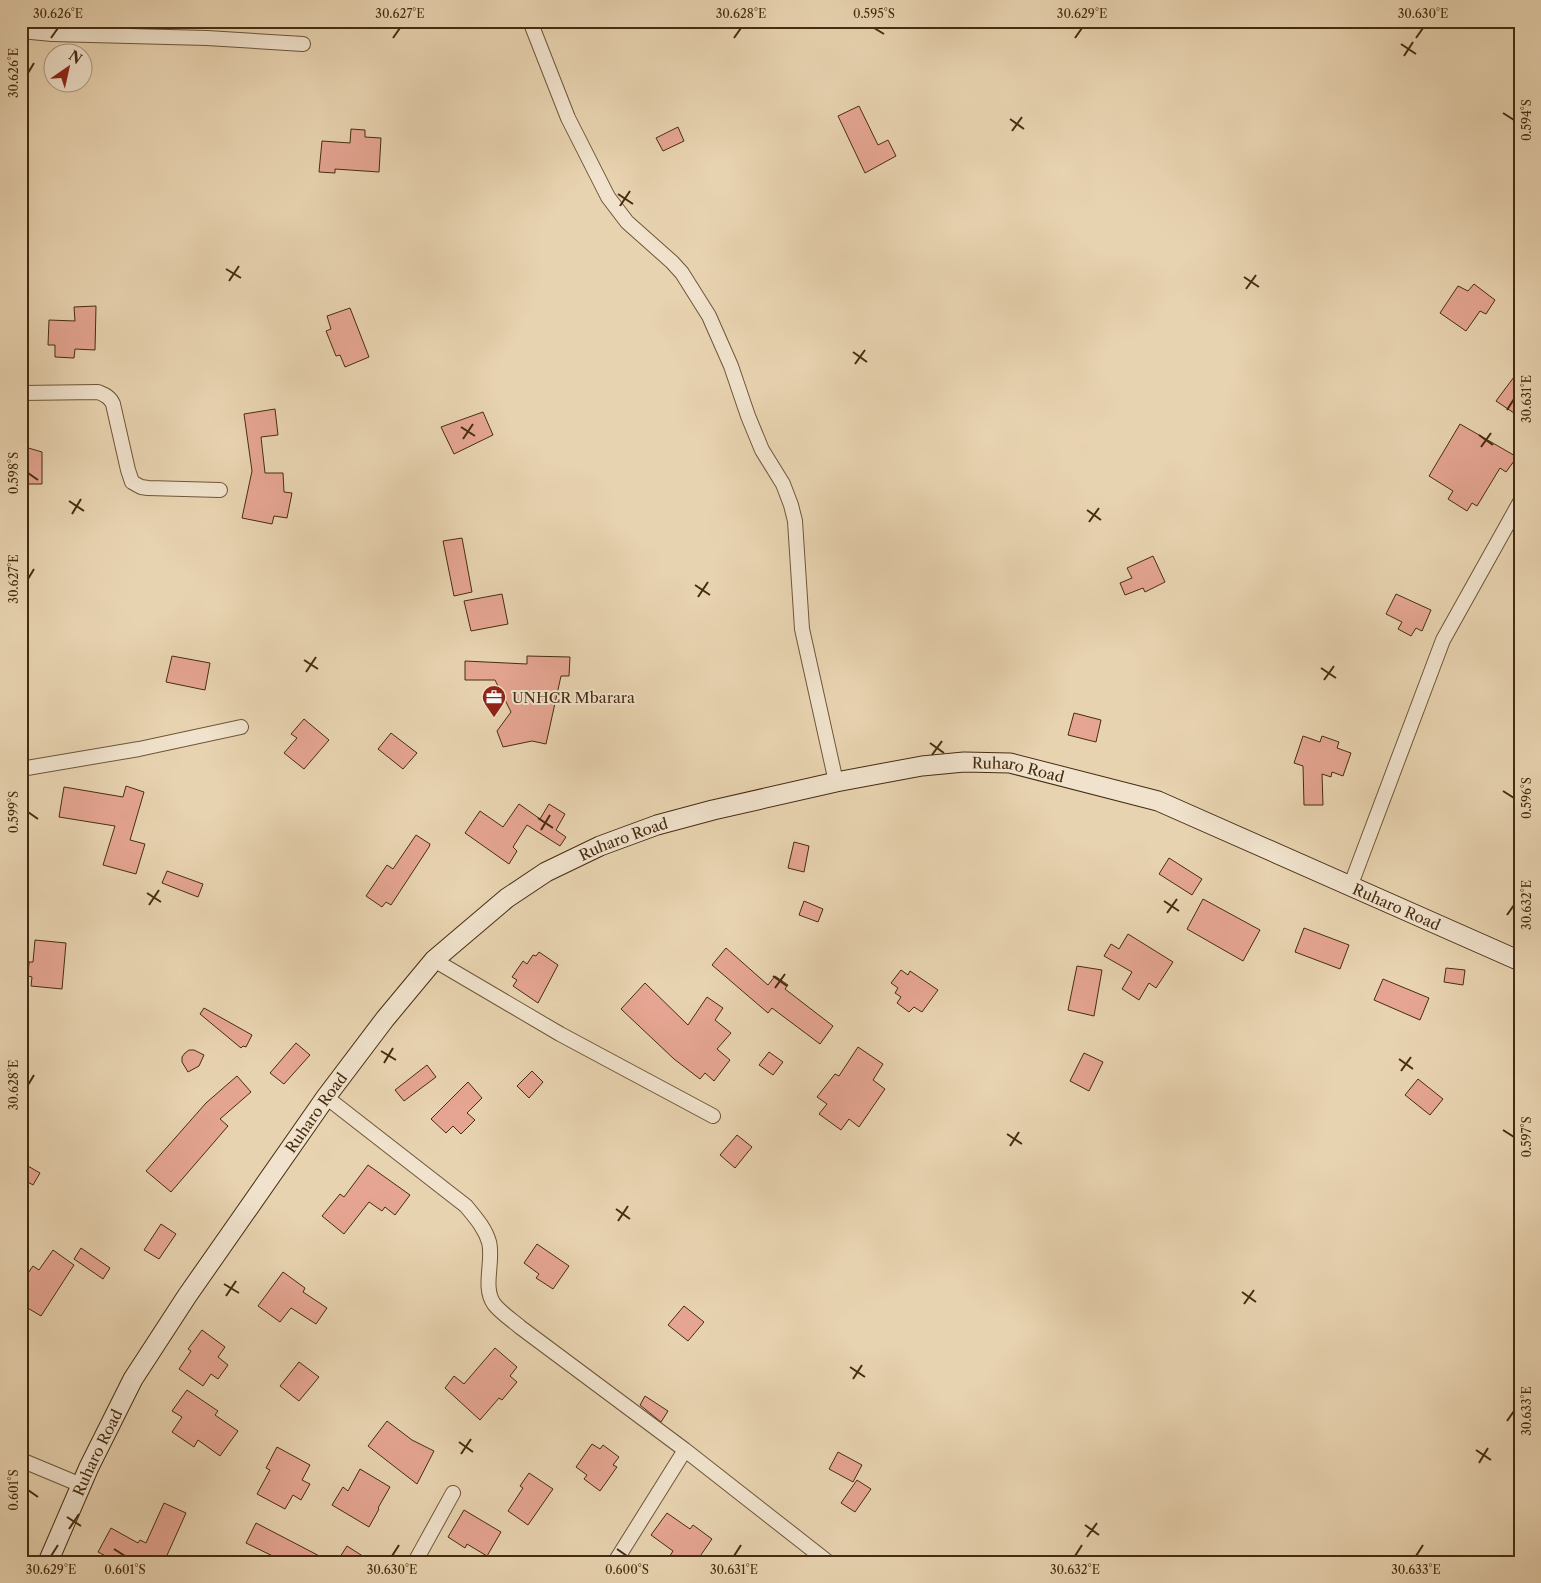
<svg xmlns="http://www.w3.org/2000/svg" width="1541" height="1583" viewBox="0 0 1541 1583" font-family="'Libre Caslon Text',serif">
<style>
.building{fill:#e5a592;stroke:#462c10}
.lines{fill:none;stroke-linecap:round;stroke-linejoin:round}
.street-casing{stroke:#6e5638;stroke-width:16}
.secondary-casing{stroke:#462c10;stroke-width:21}
.street{stroke:#f0e2cc;stroke-width:14}
.secondary{stroke:#f0e2cc;stroke-width:19}
.ticks{fill:none;stroke:#462c10;stroke-width:2}
.labels{text-anchor:middle;dominant-baseline:central;stroke-width:4;stroke-linejoin:round;paint-order:stroke}
.poi-label{font-size:15px;fill:#462c10;stroke:#f0e2cc;text-anchor:start}
.street-label{font-size:15px;fill:#462c10;stroke:#f0e2cc}
.neatline{fill:none;stroke:#462c10;stroke-width:2}
.ticks-label{font-size:12px;text-anchor:middle;fill:#462c10}
</style>
<rect width="100%" height="100%" fill="#e8d3b0"/>
<filter id="stains"><feTurbulence type="fractalNoise" baseFrequency=".004" numOctaves="4"/><feColorMatrix values="0 0 0 0 .2 0 0 0 0 .09 0 0 0 0 .02 0 0 0 .5 -.17"/></filter>
<radialGradient id="worn" r=".72"><stop offset=".6" stop-color="#630" stop-opacity="0"/><stop offset="1" stop-color="#630" stop-opacity=".3"/></radialGradient>
<!-- building -->
<path class="building" d="M859,106L878,145L888,140L896,156L865,173L838,116Z
M678,127L684,141L663,151L656,138Z
M351,129L365,130V137L381,138L379,172L335,169V173L319,172L322,141L350,143Z
M1474,284L1495,300L1486,314L1480,311L1466,331L1440,313L1458,286L1468,291Z
M96,306L95,350L75,349L74,358L55,357V345H48L49,320L75,321L74,307Z
M350,308L369,357L345,367L340,355L336,356L326,331L331,329L327,316Z
M1520,369V417L1496,401Z
M275,409L278,435L261,437L265,473H283L284,492L292,493L287,518L274,516L272,524L242,518L252,471L244,414Z
M483,412L493,435L454,454L441,427Z
M1460,424L1517,457L1506,472L1500,468L1477,506L1472,503L1467,511L1448,499L1453,491L1429,476Z
M25,447L42,452V484H23L22,455H25Z
M462,538L472,592L454,596L443,541Z
M1153,556L1165,582L1145,592L1143,588L1125,595L1120,583L1132,578L1127,568Z
M502,594L508,624L471,631L464,601Z
M1396,594L1431,610L1422,631L1416,628L1411,636L1398,629L1402,622L1386,614Z
M172,656L210,663L205,690L166,682Z
M527,656L570,657L569,676H561L546,744L532,741L503,747L497,731L511,712L495,680H465V661L527,664Z
M1074,713L1101,720L1096,742L1068,735Z
M304,719L329,740L304,769L284,753L297,738L291,734Z
M391,733L417,753L403,769L378,749Z
M1303,736L1320,742L1322,736L1339,742L1337,748L1351,753L1343,776L1332,772L1331,777L1322,774L1323,805H1304L1303,766L1294,763Z
M126,786L144,792L130,840L145,844L136,874L103,865L115,826L59,817L64,787L123,797Z
M519,804L540,819L549,804L565,814L556,830L566,837L560,846L527,825L513,847L517,851L509,864L465,833L480,811L503,827Z
M416,835L430,844L429,847L391,905L386,902L382,907L366,896L387,865L393,869Z
M794,842L809,846L804,872L788,868Z
M1169,858L1202,879L1192,895L1159,874Z
M167,871L203,884L198,897L162,883Z
M1203,899L1260,930L1243,961L1187,929Z
M804,901L823,909L818,922L799,915Z
M1304,928L1349,945L1340,969L1295,952Z
M1128,934L1173,962L1156,988L1149,983L1139,1000L1122,989L1132,972L1104,956L1111,944L1119,949Z
M35,940L66,943L62,989L31,986L32,977L28,976L29,962H33Z
M726,948L768,985L775,976L788,985L785,989L833,1026L820,1044L772,1008L768,1013L712,965Z
M539,952L558,965L538,1003L513,986L517,980L512,977L523,961L527,964L533,955L536,956Z
M1077,966L1102,970L1094,1016L1068,1010Z
M1446,968L1465,970L1463,985L1444,982Z
M901,970L908,975L910,971L938,990L922,1012L914,1007L909,1012L897,1003L901,997L895,993L898,988L891,983Z
M1383,979L1429,998L1420,1020L1374,1000Z
M645,983L688,1025L707,997L723,1008L715,1020L731,1033L717,1049L730,1060L714,1081L705,1073L700,1079L674,1059L621,1009Z
M204,1008L252,1035L246,1047L243,1046L241,1048L200,1014Z
M296,1043L310,1055L284,1084L270,1073Z
M858,1047L883,1064L873,1080L885,1089L859,1127L849,1119L841,1130L819,1114L827,1104L817,1097L835,1074L839,1076Z
M189,1050H194L204,1055L199,1066L188,1072L182,1062V1057L185,1053Z
M769,1052L783,1062L773,1075L759,1065Z
M1084,1053L1103,1062L1089,1091L1070,1081Z
M427,1065L436,1077L404,1101L395,1090Z
M532,1071L543,1082L529,1098L517,1086Z
M237,1076L251,1092L220,1119L228,1126L171,1192L146,1171L206,1103Z
M1418,1079L1443,1099L1430,1115L1405,1095Z
M468,1082L482,1098L467,1113L475,1120L461,1134L453,1126L446,1133L431,1119Z
M737,1135L752,1147L735,1168L720,1155Z
M21,1162L40,1173L33,1185L21,1178Z
M368,1165L410,1195L395,1215L385,1207L382,1211L369,1202L344,1234L322,1216L340,1194L344,1197Z
M161,1224L176,1234L159,1259L144,1250Z
M537,1244L569,1266L553,1289L536,1278L539,1274L524,1263Z
M81,1248L110,1268L103,1279L74,1259Z
M53,1250L74,1265L41,1316L21,1304V1283L33,1266L39,1270Z
M283,1272L305,1288L303,1292L327,1308L316,1324L291,1308L280,1322L258,1306Z
M684,1306L704,1322L688,1341L668,1325Z
M202,1330L225,1347L218,1357L228,1365L218,1379L211,1374L203,1386L179,1369L191,1351L188,1349Z
M495,1348L517,1367L510,1376L517,1382L502,1400L499,1398L480,1420L445,1388L454,1376L464,1384Z
M299,1362L319,1377L299,1401L280,1386Z
M187,1390L218,1411L215,1415L238,1431L220,1456L198,1440L194,1447L172,1432L182,1417L172,1411Z
M645,1396L668,1411L661,1422L640,1405Z
M387,1421L412,1440L434,1451L417,1484L368,1446Z
M592,1444L600,1449L603,1445L619,1457L613,1465L617,1467L600,1491L584,1479L587,1475L576,1467Z
M277,1447L310,1465L302,1480L310,1484L301,1500L293,1495L285,1509L257,1494L270,1470L266,1468Z
M838,1452L862,1465L853,1482L829,1469Z
M360,1469L390,1487L378,1508L379,1509L369,1527L332,1505L343,1487L348,1491Z
M529,1473L553,1489L528,1525L508,1511L523,1488L520,1486Z
M857,1480L871,1489L855,1512L841,1503Z
M164,1503L186,1513L164,1562H117L98,1552L111,1528L138,1543L140,1540L146,1543Z
M464,1510L501,1532L487,1556L467,1544L465,1548L448,1537Z
M667,1513L690,1529L693,1525L712,1539L696,1562H666L673,1551L651,1535Z
M256,1523L331,1562H285L246,1543Z
M347,1546L372,1562H347L340,1557Z"/>
<g class="lines">
<!-- street casing -->
<g class="street-casing">
<path id="street" d="M530,21L568,118L608,197L627,222L672,262L682,273L709,316L731,366L748,416L762,450L783,484L791,505L795,521L802,629L836,782
M21,31L52,34L207,38L303,44
M21,393L98,392C105,395 110,397 113,404L128,470L132,482L141,487L148,488L220,490
M21,769L139,749L241,727
M1350,887L1443,640L1520,502
M434,960L560,1034L713,1116
M326,1097L466,1206C475,1217 485,1228 489,1242C494,1261 482,1287 494,1304C501,1313 512,1320 520,1327L685,1450L828,1562
M21,1460L81,1485
M415,1562L453,1493
M615,1562L685,1450"/>
</g>
<!-- secondary casing -->
<g class="secondary-casing">
<g id="secondary">
<path id="s1" d="M48,1562L89,1467L133,1379L187,1296L326,1097L385,1019L434,960L507,898L546,872L600,846L657,825L713,810L836,782L922,766L964,762L1010,763L1158,801L1520,961"/>
</g>
</g>
<!-- street -->
<use href="#street" class="street"/>
<!-- secondary -->
<use href="#secondary" class="secondary"/>
</g>
<!-- ticks -->
<path class="ticks" d="M874,28L884,34M51,38L58,28M393,38L400,28M734,38L741,28M1075,38L1082,28M1416,38L1423,28M1401,44L1416,54M1404,56L1413,42M28,73L34,63M1503,113L1514,120M1010,119L1024,129M1012,131L1022,117M618,194L633,204M620,206L630,191M226,269L241,278M1244,277L1259,287M229,281L239,266M1246,289L1256,275M853,352L867,362M855,364L865,350M1507,410L1514,399M461,427L475,436M1479,435L1493,445M463,439L473,424M1481,447L1491,433M28,473L38,480M69,501L84,511M1087,510L1101,520M72,514L81,499M1089,522L1099,508M28,579L34,569M695,585L710,595M698,597L708,582M304,660L318,669M1321,668L1336,678M306,672L316,657M1324,680L1334,666M930,743L944,753M932,755L942,741M1503,791L1514,798M28,812L38,819M538,818L553,828M541,830L550,815M147,893L161,902M1164,901L1179,911M149,905L159,890M1167,913L1177,899M1507,915L1514,905M773,976L787,986M775,988L785,974M381,1051L396,1060M1399,1059L1413,1069M384,1063L393,1048M1401,1071L1411,1057M28,1085L34,1075M1503,1130L1514,1137M1007,1134L1022,1144M1010,1146L1019,1132M616,1209L630,1219M618,1221L628,1206M224,1284L239,1293M1242,1292L1256,1302M226,1296L236,1281M1244,1304L1254,1290M850,1367L865,1377M853,1379L862,1365M1507,1421L1514,1411M459,1442L473,1452M1476,1450L1491,1460M461,1454L471,1439M1479,1463L1488,1448M28,1490L38,1497M67,1517L81,1526M1085,1525L1099,1535M69,1529L79,1514M1087,1537L1097,1523M114,1549L125,1556M617,1549L627,1556M51,1556L58,1545M392,1556L399,1545M734,1556L741,1545M1075,1556L1082,1545M1416,1556L1423,1545"/>
<!-- icons -->
<defs>
<g id="office-pin" transform="scale(1.25)"><path d="M0 17L-7.5 6A9.5 9.5 0 1 1 7.5 6Z" fill="#8f2418" stroke="#f0e2cc"/><path d="M-6-3h4V-5.5h4V-3h4V5H-6ZM-1-4.5V-3h2v-1.5ZM-6 0V1H6V0Z" fill="#fff"/></g>
</defs>
<g fill-rule="evenodd">
<use href="#office-pin" x="494" y="697"/>
</g>
<g class="labels">
<!-- poi labels -->
<g class="poi-label">
<text x="512" y="697">UNHCR Mbarara</text>
</g>
<!-- street labels -->
<g class="street-label">
<text stroke="none"><textPath href="#s1" startOffset="1350">Ruharo Road</textPath></text>
<text stroke="none"><textPath href="#s1" startOffset="945">Ruharo Road</textPath></text>
<text stroke="none"><textPath href="#s1" startOffset="1755">Ruharo Road</textPath></text>
<text stroke="none"><textPath href="#s1" startOffset="525">Ruharo Road</textPath></text>
<text stroke="none"><textPath href="#s1" startOffset="120">Ruharo Road</textPath></text>
</g>
</g>
<!-- margin -->
<rect width="1541" height="1583" fill="none" stroke="#e8d3b0" stroke-width="55"/>
<!-- north arrow -->
<g transform="translate(68 68) rotate(34)"><circle r="24" fill="#f0e2cc" stroke="#ac9981"/>
<path d="M0-4L9 19L0 12L-9 19Z" fill="#8f2418"/>
<text y="-8" font-size="14" font-weight="bold" text-anchor="middle" fill="#462c10">N</text>
</g>
<rect x="28" y="28" width="1486" height="1528" class="neatline"/>
<g class="ticks-label">
<text x="58" y="18">30.626°E</text>
<text x="400" y="18">30.627°E</text>
<text x="741" y="18">30.628°E</text>
<text x="874" y="18">0.595°S</text>
<text x="1082" y="18">30.629°E</text>
<text x="1423" y="18">30.630°E</text>
<text transform="translate(14 73) rotate(-90)" y="4">30.626°E</text>
<text transform="translate(1527 120) rotate(-90)" y="4">0.594°S</text>
<text transform="translate(1527 399) rotate(-90)" y="4">30.631°E</text>
<text transform="translate(14 473) rotate(-90)" y="4">0.598°S</text>
<text transform="translate(14 579) rotate(-90)" y="4">30.627°E</text>
<text transform="translate(1527 798) rotate(-90)" y="4">0.596°S</text>
<text transform="translate(14 812) rotate(-90)" y="4">0.599°S</text>
<text transform="translate(1527 905) rotate(-90)" y="4">30.632°E</text>
<text transform="translate(14 1085) rotate(-90)" y="4">30.628°E</text>
<text transform="translate(1527 1137) rotate(-90)" y="4">0.597°S</text>
<text transform="translate(1527 1411) rotate(-90)" y="4">30.633°E</text>
<text transform="translate(14 1490) rotate(-90)" y="4">0.601°S</text>
<text x="51" y="1574">30.629°E</text>
<text x="125" y="1574">0.601°S</text>
<text x="392" y="1574">30.630°E</text>
<text x="627" y="1574">0.600°S</text>
<text x="734" y="1574">30.631°E</text>
<text x="1075" y="1574">30.632°E</text>
<text x="1416" y="1574">30.633°E</text>
</g>
<rect width="100%" height="100%" filter="url(#stains)"/>
<rect width="100%" height="100%" fill="url(#worn)"/>
</svg>
